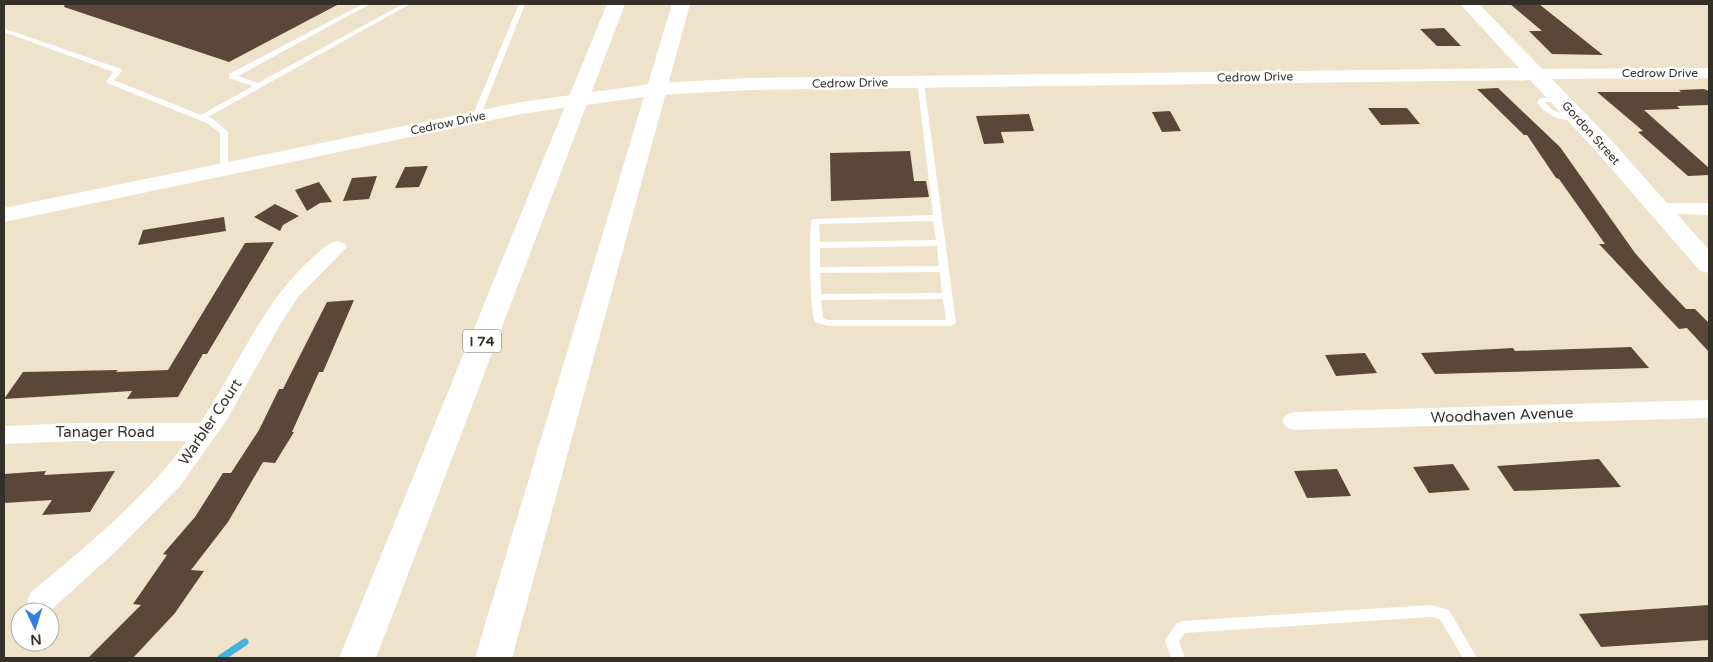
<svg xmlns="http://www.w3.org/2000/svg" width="1713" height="662" font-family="'Varela Round',sans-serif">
	<rect width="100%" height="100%" fill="#efe2ca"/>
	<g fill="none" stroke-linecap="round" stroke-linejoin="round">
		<path stroke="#48b1db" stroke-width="7" d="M221 658 245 642"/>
	</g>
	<path fill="#5b473a" d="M65 4H339L229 62 64 7Z
		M1510 4H1539L1603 55 1552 54 1529 31H1542Z
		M1444 28 1461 46H1437L1420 29Z
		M1498 88 1560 147 1635 253 1664 286 1686 309H1695L1709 323V352L1687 328 1679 329 1599 244H1605L1559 179 1556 178 1527 135H1524L1477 89Z
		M1704 89 1709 91V105L1677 106 1680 109 1644 110 1709 168V175L1688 176 1638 132 1643 131 1597 92H1681L1679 90Z
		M1368 108H1407L1420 124 1381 125Z
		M1170 111 1174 118 1181 131 1162 132 1152 112Z
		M1029 114 1034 131 1001 132 1004 143 984 144 976 116Z
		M910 151 914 181H926L929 197 831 201 830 153Z
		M428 166 419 187 395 188 405 167Z
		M377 176 369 199 343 201 352 178Z
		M319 182 332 202 320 203 307 211 295 190Z
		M275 204 299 216 283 225 280 231 254 217Z
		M224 217 226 231 138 245 143 230Z
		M274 242 207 354H203L178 397 127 399 132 391 4 399 23 372 118 370 116 372 168 370 245 243Z
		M354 300 323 372H319L292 432H294L275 463 263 462 228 522 191 570 204 571 175 613 133 658H88L141 605 133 604 167 555 163 554 195 517 223 473H231L259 430 279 389H283L327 302Z
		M1631 347 1649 368 1435 374 1421 353 1513 348 1515 351Z
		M1365 353 1377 373 1336 376 1325 355Z
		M1599 459 1621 487 1514 491 1497 466Z
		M1453 464 1470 490 1429 493 1413 467Z
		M1337 469 1351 496 1307 498 1294 471Z
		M46 471 44 475 115 471 90 512 42 515 52 500 4 503V474Z
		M1709 605V640L1601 647 1579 614Z"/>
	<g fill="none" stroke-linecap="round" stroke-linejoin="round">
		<path fill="#fff" fill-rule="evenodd" d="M363 4H370L238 76 258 83 403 4H410L208 117 213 119 228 132V169L224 171 220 169V133L207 123 107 83 106 81 114 72 4 32V28L6 29 121 69 122 71 114 80 201 115 253 86 229 78V74Z
			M519 4H525L480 117 479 119H473L472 117Z
			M917 80H920L924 82 956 323 951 326H828L815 322C810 312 808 229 812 219L933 215ZM933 221 936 240 820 242 819 224ZM937 246 939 266 820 267V248ZM940 272 942 293 821 294 820 273ZM943 299 946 320H828L823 318 821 300Z
			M1540 98H1563L1564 100 1560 102H1545C1557 120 1569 109 1581 117 1567 126 1545 115 1537 102Z
			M1431 605 1449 610 1477 658H1463L1440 619 1431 617 1185 633 1179 641 1185 658H1171L1165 640 1177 623 1182 621Z"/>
		<path fill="#fff" fill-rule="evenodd" d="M1709 68V78L1536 79 1528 74 1536 69Z
			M1658 203H1709V215L1651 213 1649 209 1651 205Z
			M337 241 344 243 347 247 298 297 278 328 226 421 180 486 117 550 51 610 45 612 31 610 27 601 31 592C87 546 144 499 187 441H79L4 444V426L79 423H200C237 368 262 303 312 258 320 251 327 243 337 241Z
			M1709 400V418L1294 430 1286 427 1282 421 1286 415 1294 412Z"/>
		<path fill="#fff" fill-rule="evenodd" d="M1460 4H1479L1611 140 1709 250V273L1700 271 1595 150 1530 80 750 90 658 95 521 114 4 222V208L521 102 658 83 750 78 1519 68Z"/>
		<path fill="#fff" fill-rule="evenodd" d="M607 4H625L376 658H339Z
			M672 4H690L512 658H475Z"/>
	</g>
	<g text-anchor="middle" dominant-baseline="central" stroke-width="5" stroke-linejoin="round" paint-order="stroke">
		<g font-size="12" fill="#353027" stroke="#fff">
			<text x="1660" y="73">Cedrow Drive</text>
			<text transform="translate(1255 77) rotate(-1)">Cedrow Drive</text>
			<text transform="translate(850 83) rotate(-1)">Cedrow Drive</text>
			<text transform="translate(448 123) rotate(-12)">Cedrow Drive</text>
			<text transform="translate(1591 133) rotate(48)">Gordon Street</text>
		</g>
		<rect fill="#fff" stroke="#726e68" stroke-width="1" x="463" y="329.5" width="38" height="23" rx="4"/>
		<g font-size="14" font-weight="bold" fill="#353027">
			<text x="482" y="341">I 74</text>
		</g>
		<g font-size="15" fill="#353027" stroke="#fff">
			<text transform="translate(1502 415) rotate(-2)">Woodhaven Avenue</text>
			<text transform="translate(210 422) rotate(-56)">Warbler Court</text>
			<text x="105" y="432">Tanager Road</text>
		</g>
	</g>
	<rect width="1713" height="662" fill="none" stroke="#353027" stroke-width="10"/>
	<g transform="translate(35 627) rotate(176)"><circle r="24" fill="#ffffff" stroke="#aeaca9"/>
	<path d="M0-4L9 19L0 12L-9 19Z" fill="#317ce8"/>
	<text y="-8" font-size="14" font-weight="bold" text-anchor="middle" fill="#353027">N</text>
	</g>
</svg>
